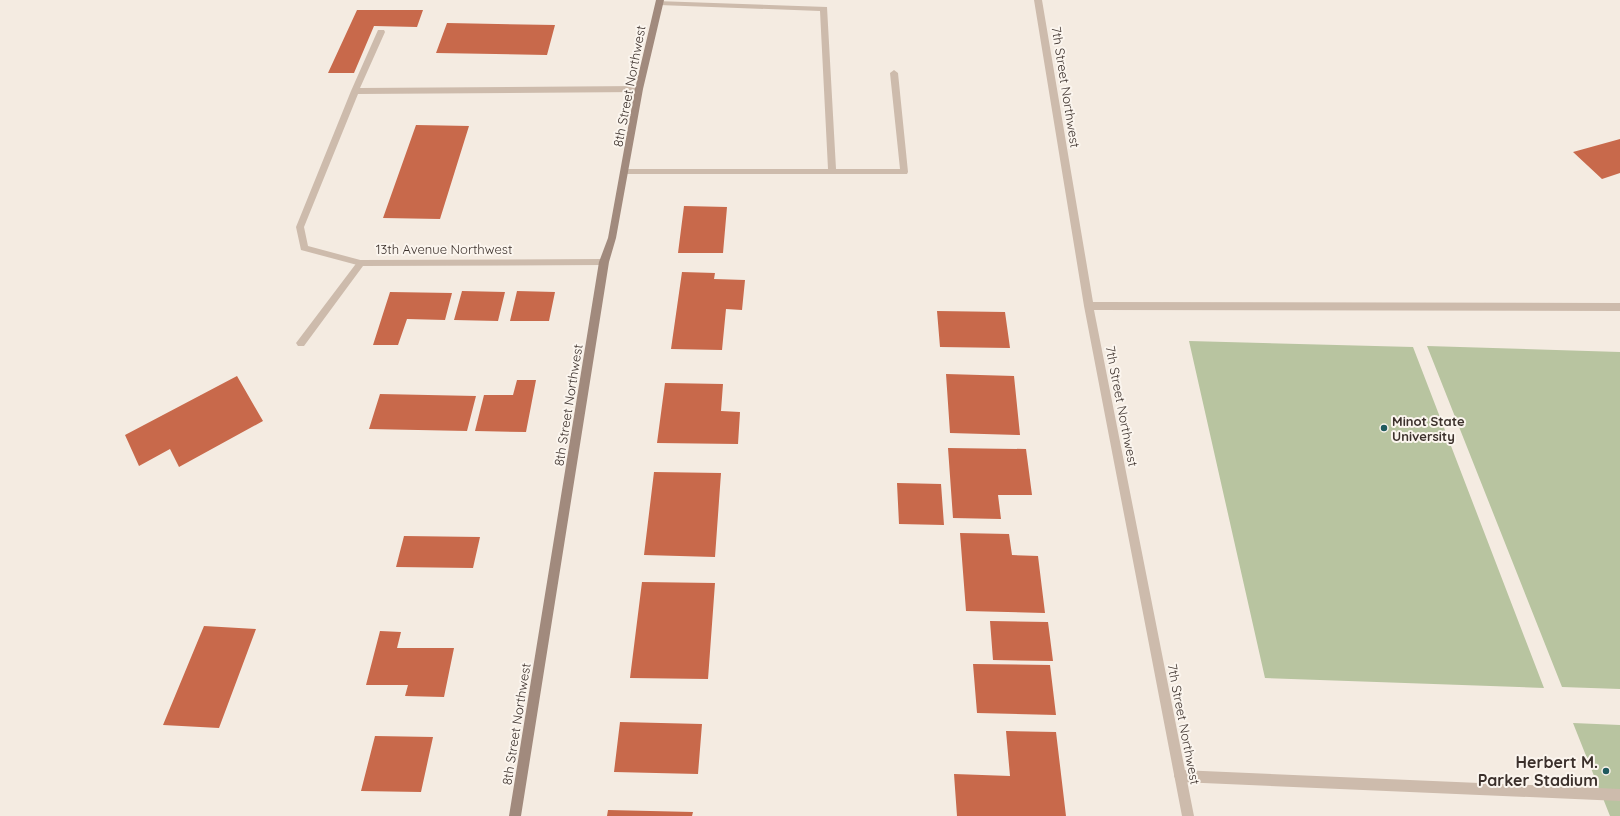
<svg xmlns="http://www.w3.org/2000/svg" width="1620" height="816" font-family="Quicksand,sans-serif">
	<rect width="100%" height="100%" fill="#f4ebe1"/>
	<path fill="#b8c4a0" d="M1189 341 1413 347 1544 688 1265 678Z
		M1427 346 1620 352V689L1562 687Z
		M1573 723 1620 725V816H1610Z"/>
	<path fill="#c8694b" d="M357 10H423L417 27 374 26 354 73H328Z
		M447 23 555 25 547 55 436 53Z
		M416 125 469 126 440 219 383 218Z
		M1620 139V173L1602 179 1573 152Z
		M684 206 727 207 723 253H678Z
		M682 272 715 273 714 279 745 280 742 310 726 309 722 350 671 349Z
		M462 291 505 292 498 321 454 320Z
		M517 291 555 292 549 321H510Z
		M390 292 452 293 445 320 407 319 398 345H373Z
		M937 311 1005 312 1010 348 940 347Z
		M946 374 1014 376 1020 435 950 433Z
		M237 376 263 421 179 467 170 449 139 466 125 435Z
		M517 380H536L526 432 475 431 484 395H513Z
		M665 383 723 384 721 411 740 412 738 444 657 443Z
		M380 394 476 396 467 431 369 429Z
		M948 448 1026 449 1032 495H998L1001 519 953 518Z
		M654 472 721 473 715 557 644 555Z
		M897 483 941 484 944 525 899 524Z
		M960 533 1009 534 1012 555 1038 556 1045 613 966 611Z
		M404 536 480 537 473 568 396 567Z
		M642 582 715 583 708 679 630 678Z
		M990 621 1048 622 1053 661 993 660Z
		M204 626 256 629 219 728 163 725Z
		M380 631 401 632 397 648H454L444 697 405 696 408 685H366Z
		M973 664 1050 665 1056 715 977 713Z
		M620 722 702 724 698 774 614 772Z
		M1006 731 1056 732 1066 816H957L954 774 1010 776Z
		M375 736 433 737 421 792 361 791Z
		M608 810 693 812 692 816H607Z"/>
	<g fill="none" stroke-linecap="round" stroke-linejoin="round">
		<path fill="#cdbbac" fill-rule="evenodd" d="M656 1 827 7 836 169H900L890 73 894 70 898 73 908 172 907 174H622V170L625 169H828L820 11 659 5H656Z
			M378 30H384L385 32 360 88 639 86 643 89 639 92 358 94 304 227 308 246 364 261 366 263 364 265 361 266 301 250 296 227 351 91Z
			M1180 770 1620 789V801L1180 782 1176 780 1174 776 1176 772Z"/>
		<path fill="#cdbbac" fill-rule="evenodd" d="M1034 0H1042L1093 302 1620 303V311L1094 310 1194 816H1182L1084 306Z
			M604 259 609 262 604 265 363 266 304 346H298L296 343 358 261 361 260Z"/>
		<path fill="#a18a7d" fill-rule="evenodd" d="M656 0H664L643 89 616 238 609 262 521 816H509L599 262 608 238 635 89Z"/>
	</g>
	<g fill="#1f5a5e" stroke="#fbf5ee" stroke-width="1.5">
		<circle cx="1384" cy="428" r="4"/>
		<circle cx="1606" cy="771" r="4"/>
	</g>
	<g text-anchor="middle" dominant-baseline="central" stroke-width="4" stroke-linejoin="round" paint-order="stroke">
		<g font-size="13" fill="#3b302b" stroke="#fbf5ee">
			<text transform="translate(629 86) rotate(-79)">8th Street Northwest</text>
			<text transform="translate(1066 87) rotate(81)">7th Street Northwest</text>
			<text x="444" y="249">13th Avenue Northwest</text>
			<text transform="translate(568 405) rotate(-81)">8th Street Northwest</text>
			<text transform="translate(1122 406) rotate(79)">7th Street Northwest</text>
			<text transform="translate(516 724) rotate(-81)">8th Street Northwest</text>
			<text transform="translate(1184 724) rotate(79)">7th Street Northwest</text>
		</g>
		<g font-size="13" font-weight="bold" fill="#3b302b" stroke="#fbf5ee" text-anchor="start">
			<text x="1392" y="421">Minot State<tspan x="1392" dy="15">University</tspan></text>
		</g>
		<g font-size="16" font-weight="bold" fill="#3b302b" stroke="#fbf5ee" text-anchor="end">
			<text x="1598" y="762">Herbert M.<tspan x="1598" dy="18">Parker Stadium</tspan></text>
		</g>
	</g>
</svg>
